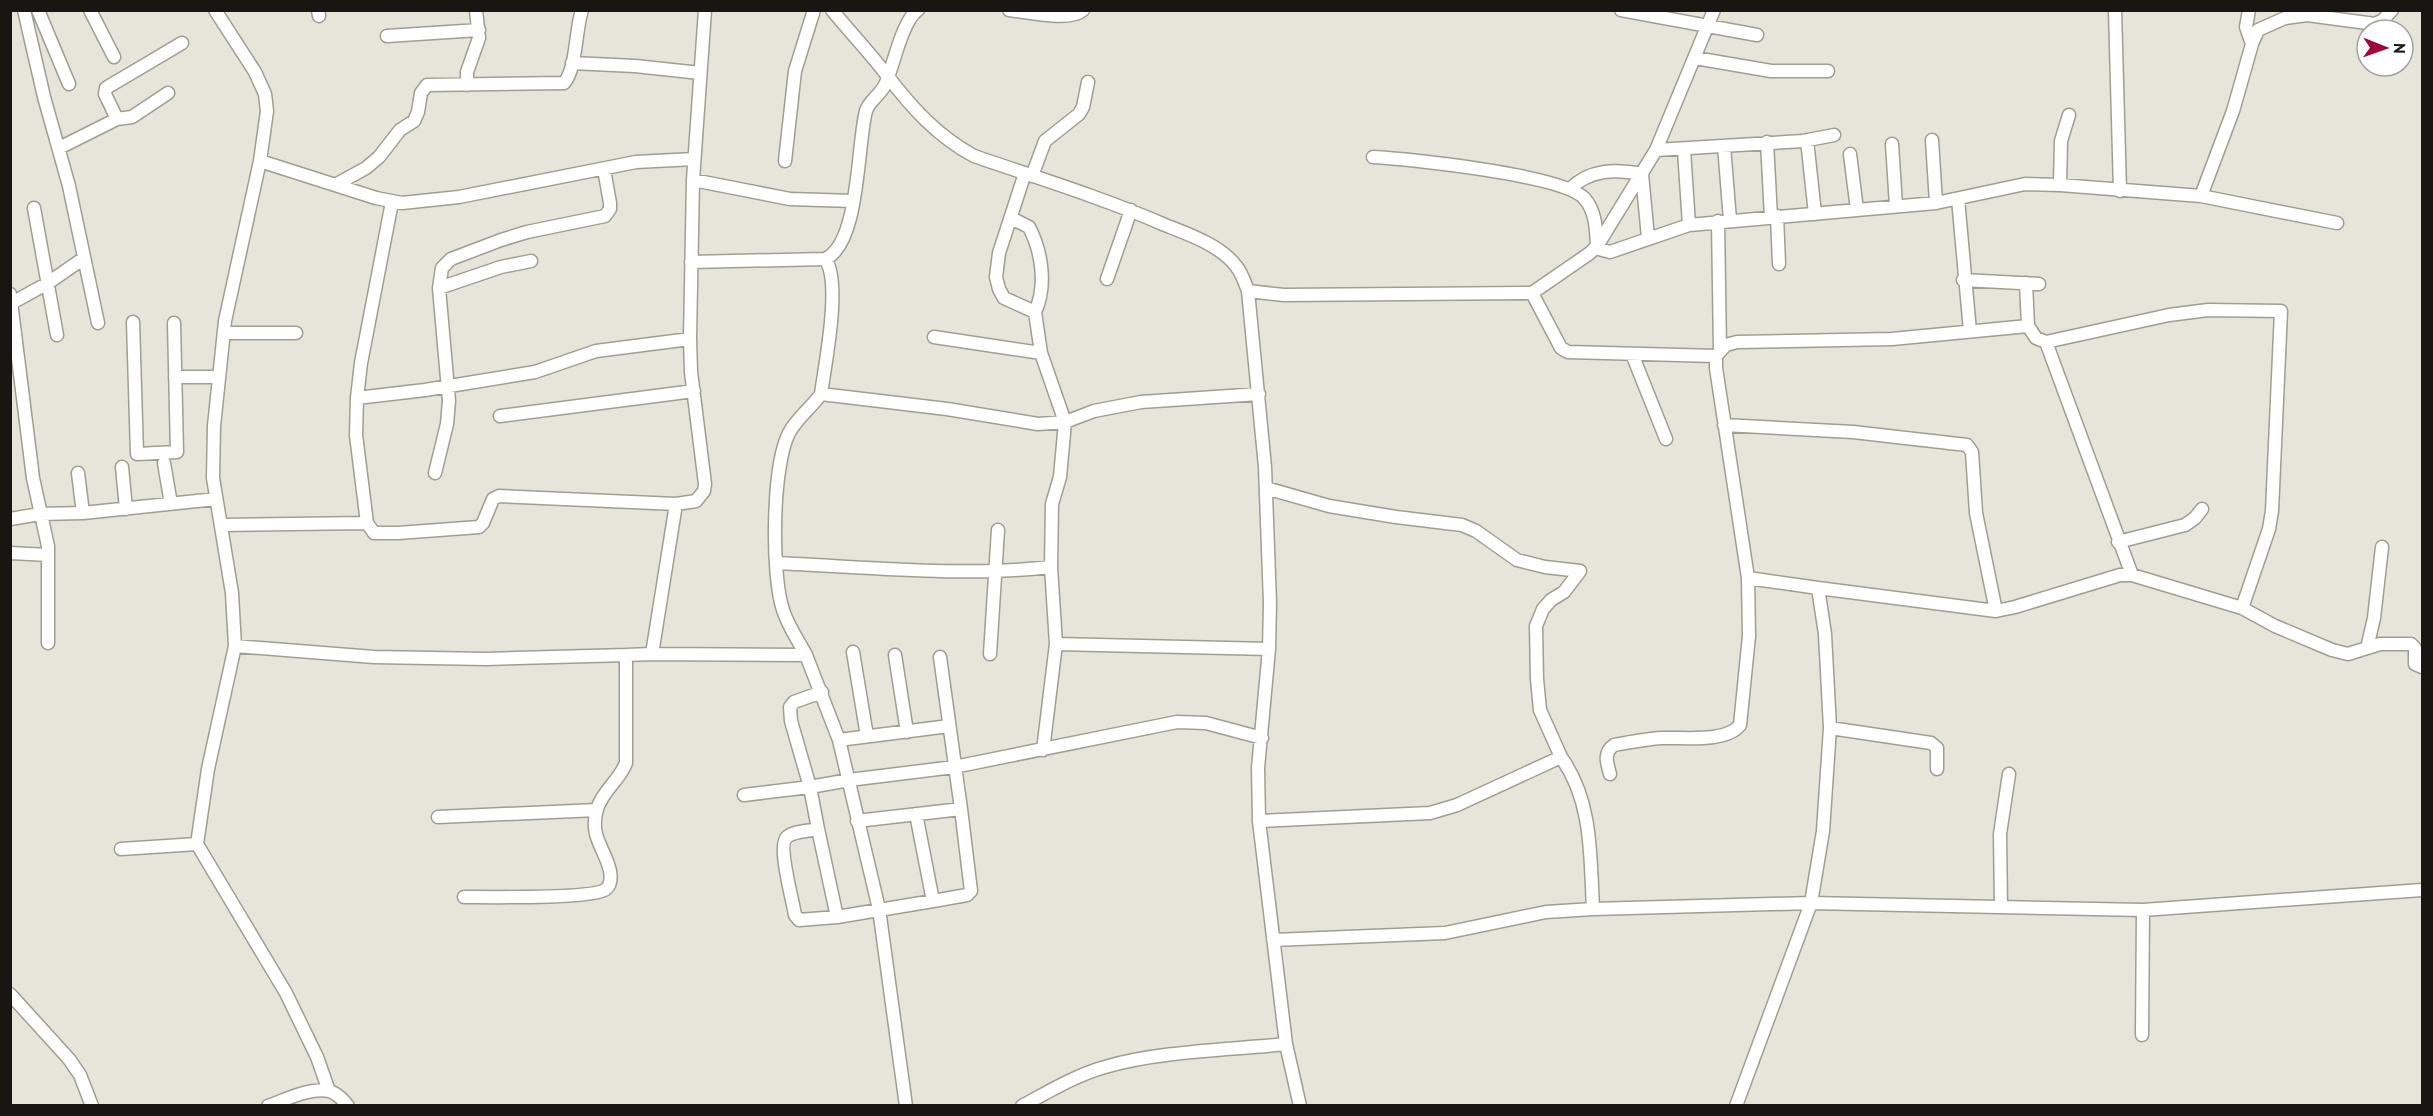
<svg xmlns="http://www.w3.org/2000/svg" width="2433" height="1116" font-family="'PT Sans',sans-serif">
	<rect width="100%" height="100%" fill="#e7e4d9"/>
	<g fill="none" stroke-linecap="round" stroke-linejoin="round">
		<g stroke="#a09e93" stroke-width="15">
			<path id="minor" d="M24 10 44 97 69 186 98 323
				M38 10 69 84
				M90 10 114 57
				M215 10 255 72 265 94 267 111 260 161 225 321 214 426 213 478 232 593 235 646 208 769 197 844 286 993 317 1057 329 1091
				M318 10 319 16
				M832 10C850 32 869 52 886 74 911 107 937 136 974 156 1038 178 1103 198 1165 225 1188 234 1220 245 1236 266 1242 273 1245 283 1248 291L1265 467 1270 603 1269 649 1258 768 1259 821 1286 1044 1300 1106
				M1009 10C1027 12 1070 22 1083 10
				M1621 10 1757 35
				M2115 10 2120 191
				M2249 10 2246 27 2252 44
				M387 36 479 30
				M1695 58 1771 71H1828
				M572 63 635 66 700 73
				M467 85V72L479 38 476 10
				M117 119 105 94 106 88 182 43
				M1807 140 1815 214
				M1932 140 1936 203
				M1767 142 1771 217
				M1892 144 1896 206
				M1724 146 1730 220
				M59 148 117 119 132 117 168 93
				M1656 150 1803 141 1834 135
				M1684 150 1689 225
				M1850 154 1857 210
				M1373 157C1410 159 1562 175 1584 198 1596 211 1596 229 1597 246L1599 249 1610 252 1689 225 1936 203 2025 184 2060 185 2201 196 2233 111 2252 44 2258 30 2285 18 2307 15 2375 24 2383 20 2392 10
				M260 161 376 198 402 203 459 197 636 162 694 159
				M785 161 795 71 814 10
				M1025 173 999 253 996 277 999 289 1004 298 1035 312 1041 353 1065 422 1060 477 1052 504 1051 567 1056 644 1043 750
				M1032 176 1045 141 1079 114 1083 107 1088 82
				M693 180 790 199 853 201
				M335 185 366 168 379 157 400 130 414 121 418 112 421 93 427 85 564 83C577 68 575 31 582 10
				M2060 185 2061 141 2069 115
				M1570 189C1590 169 1615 169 1642 174L1648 238
				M2201 196 2337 223
				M1958 199 1970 331
				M34 208 57 335
				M1777 216 1779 264
				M1011 218 1029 227C1042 252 1047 286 1035 312
				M1718 221 1720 351
				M691 262 825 259C860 244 857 144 866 111 869 101 880 95 885 85 893 68 902 20 918 10
				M1107 279 1131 210
				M1963 280 2039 284
				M2026 283 2028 326
				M439 288 501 267 531 261
				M1248 291 1284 295 1532 293 1590 253 1597 246 1656 150 1714 10
				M1532 293 1561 348 1568 352 1716 356V368L1748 578 1818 588 1825 634 1830 728 1823 831 1811 903 1736 1106
				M10 294 33 478 48 546V643
				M10 304 48 283 84 258
				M133 322 137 454 177 452 174 323
				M224 333H296
				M934 337 1041 353
				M1632 354 1666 439
				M1716 356 1726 345 1737 342 1892 339 2028 326 2036 338 2046 342
				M175 377H219
				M821 394C825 364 842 281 825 259
				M357 398 425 390 535 372 596 351 690 339
				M500 416 694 391
				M1724 425 1853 432 1967 445 1972 452 1976 513 1996 611
				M164 463 171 504
				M122 467 126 509
				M78 473 83 513
				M435 473 447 424 449 401 439 288 442 268 451 259 501 240 527 232 605 216 610 209V203L604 169
				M1266 488 1329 506 1396 517 1462 525 1476 531 1517 560 1545 567 1580 571 1564 592 1551 600 1543 609 1536 626 1537 679 1540 710 1561 757
				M10 519 40 514 83 513 216 499
				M367 523 356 435 357 398 361 363 392 202
				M222 525 367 523 374 533H398L479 527 483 523 493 499 499 496 676 504
				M2118 542 2185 525 2195 518 2202 509
				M10 553 48 555
				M776 563C867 567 960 577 1051 567
				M1818 588 1996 611 2015 607 2120 575H2132L2046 342 2169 315 2208 310 2281 311 2272 511 2269 529 2242 608 2132 575
				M2242 608 2275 626 2332 650 2348 654 2380 644H2411L2415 648V664L2422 667
				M1056 644 1269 649
				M235 646 374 657 486 659 626 655
				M2367 648 2374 618 2382 547
				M853 652 867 736
				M652 654 806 655 839 740 879 909 906 1106
				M990 654 998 530
				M806 655C798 640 788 626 783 610 771 574 772 466 789 433 797 418 811 408 821 394L947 409 1038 424 1065 422 1094 411 1141 402 1259 394
				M895 655 907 732
				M940 657 961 809
				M1830 728 1931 743 1937 748V769
				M839 740 949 726
				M1610 774C1607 763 1603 753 1614 745 1630 742 1646 739 1662 738 1683 737 1726 743 1740 725L1749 636 1748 578
				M744 795 810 787 791 721 790 707 794 702 822 692
				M916 814 933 901
				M438 817 597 810
				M1259 821 1430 813 1457 805 1561 757C1593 802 1590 856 1593 909
				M818 829 810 787 849 780 954 767 1177 722 1206 723 1262 738
				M121 849 197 844
				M464 897C486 897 595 899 606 889 611 885 611 877 610 871 605 848 589 837 597 809 603 790 619 781 626 763V655L652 654 676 504 696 501 704 491 705 484 691 372 690 339 693 180 705 10
				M2001 907 2000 834 2009 774
				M2143 910 2422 890
				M837 917 818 829C810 831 793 831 787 837 777 845 793 901 795 915L799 920 837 917 933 901 967 895 971 891 961 809 857 821
				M1273 940 1445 933 1546 912 1593 909 1811 903 2143 910 2142 1035
				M10 994 69 1059 80 1075 92 1106
				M268 1106C285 1100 310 1087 329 1091 337 1093 343 1100 348 1106
				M1022 1106C1048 1092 1076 1075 1105 1067 1159 1051 1230 1050 1286 1044"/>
		</g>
		<use href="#minor" stroke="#fff" stroke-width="12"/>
	</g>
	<rect width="2433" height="1116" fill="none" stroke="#171612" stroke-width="24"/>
	<g transform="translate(2385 48) rotate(91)"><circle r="28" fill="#ffffff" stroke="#a2a2a0" stroke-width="1.5"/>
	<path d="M0-4.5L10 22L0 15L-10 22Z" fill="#a2043a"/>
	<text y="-9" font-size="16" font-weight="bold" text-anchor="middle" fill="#171612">N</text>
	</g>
</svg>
